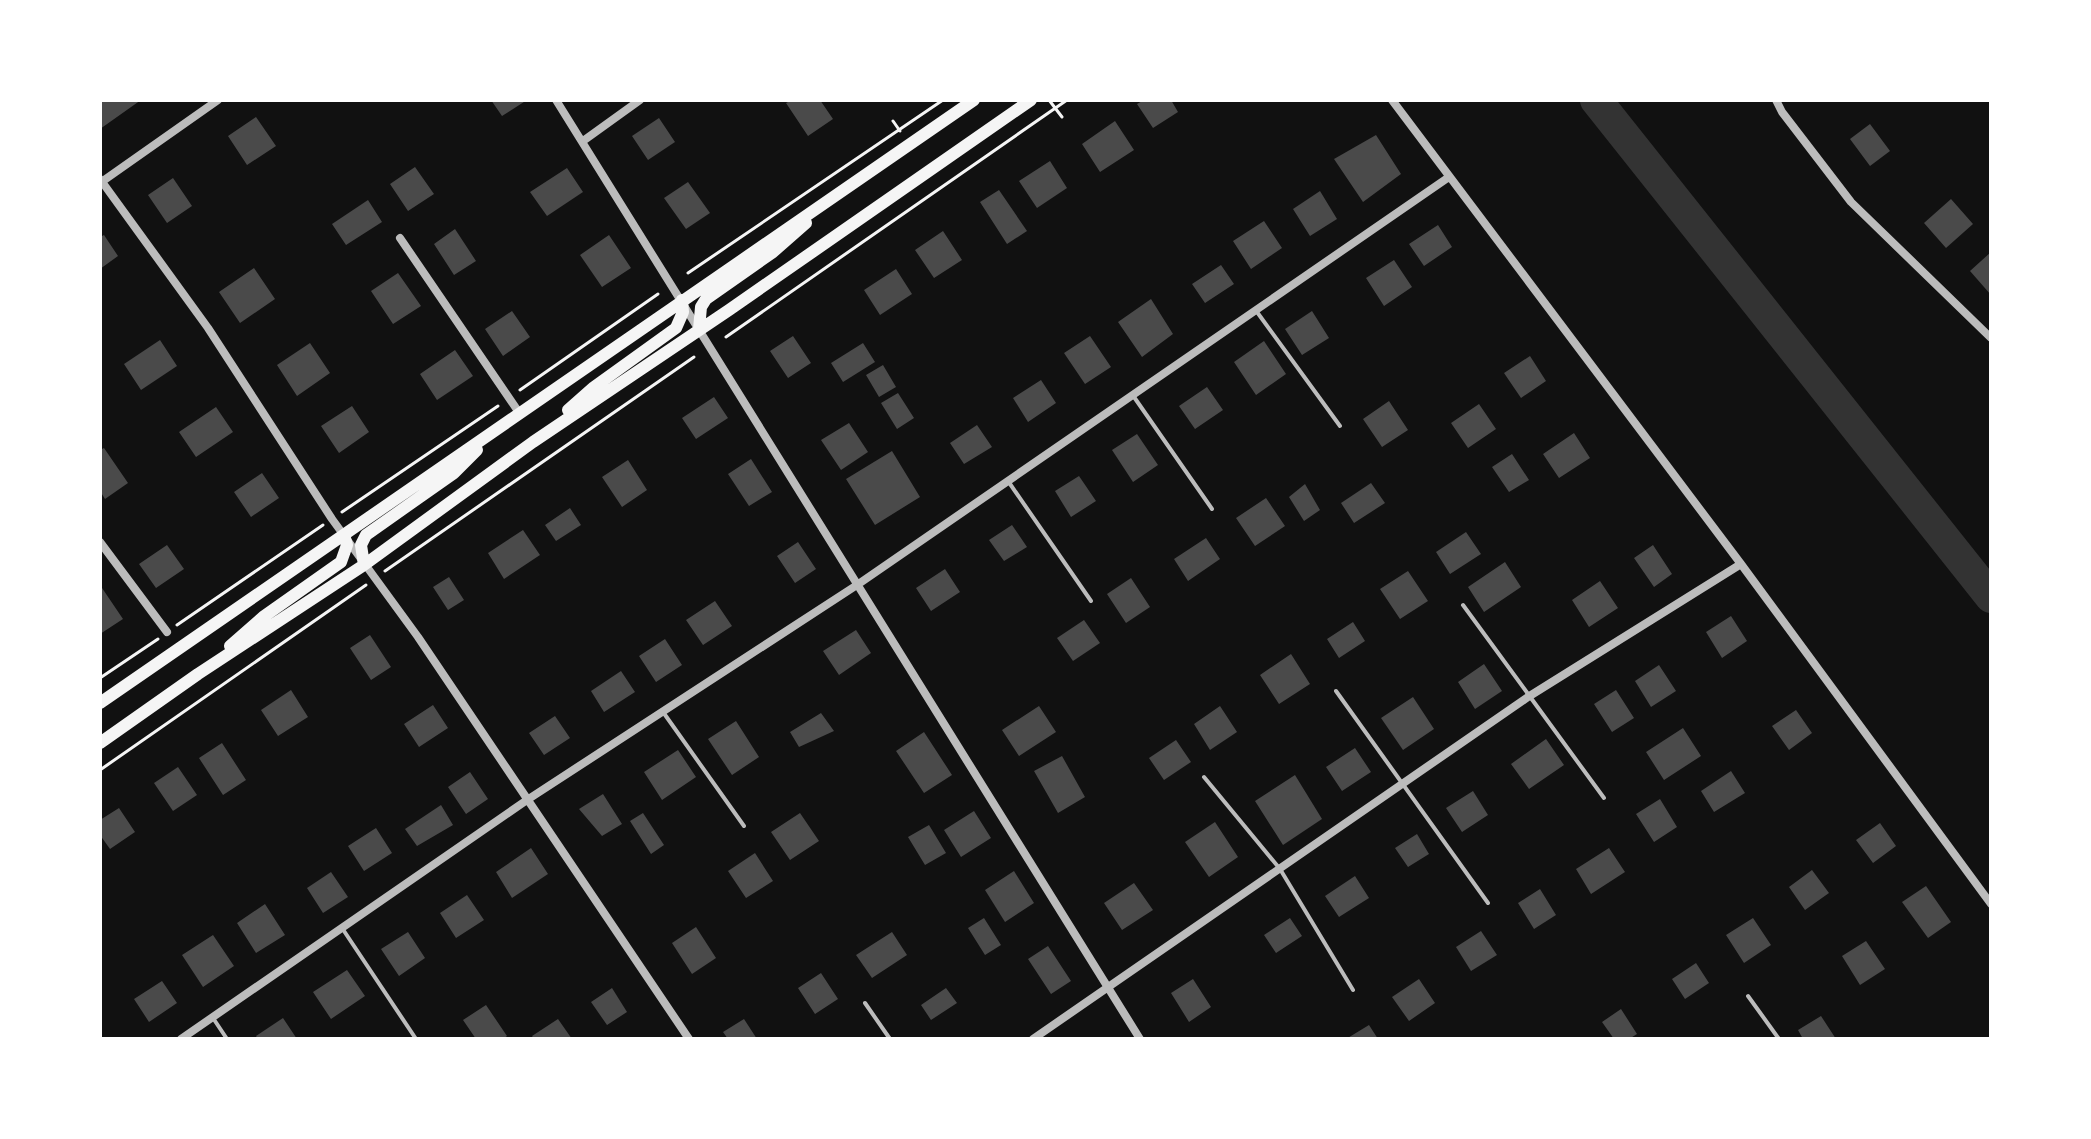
<svg xmlns="http://www.w3.org/2000/svg" width="2091" height="1139" font-family="Ubuntu,sans-serif">
	<rect width="100%" height="100%" fill="#111"/>
	<g fill="none" stroke-linecap="round" stroke-linejoin="round">
		<path stroke="#333" stroke-width="32" d="M1596 100 1991 597"/>
	</g>
	<path fill="#4a4a4a" d="M100 100H141L100 129Z
		M491 100H527L502 116Z
		M792 100H820L833 119 808 136 786 103Z
		M1144 100H1171L1178 112 1153 128 1137 104Z
		M256 117 276 146 247 165 228 136Z
		M659 118 675 142 648 160 632 136Z
		M1115 121 1134 150 1100 172 1082 144Z
		M1870 124 1890 151 1870 166 1850 139Z
		M1376 135 1401 174 1363 202 1334 159Z
		M1050 161 1067 188 1037 208 1019 181Z
		M415 167 434 194 408 211 390 184Z
		M567 168 583 192 547 216 530 192Z
		M173 178 192 206 167 223 148 195Z
		M688 182 710 213 686 229 664 198Z
		M999 190 1027 231 1007 244 980 202Z
		M1320 191 1337 219 1310 236 1293 209Z
		M1951 199 1973 224 1946 248 1924 223Z
		M368 200 382 222 346 245 332 224Z
		M1264 221 1282 248 1251 269 1233 241Z
		M1438 225 1452 247 1424 266 1409 244Z
		M455 229 476 261 454 275 434 244Z
		M943 231 962 260 934 278 915 250Z
		M104 235 118 256 100 269V237Z
		M609 235 631 268 602 287 580 255Z
		M1991 252V295L1970 271Z
		M1394 260 1412 287 1384 306 1366 278Z
		M1221 265 1234 284 1205 303 1192 284Z
		M254 268 275 299 240 323 219 292Z
		M896 269 912 294 880 315 864 290Z
		M398 273 421 306 393 324 371 291Z
		M1151 299 1173 334 1142 357 1118 322Z
		M512 311 530 337 503 356 485 329Z
		M1312 311 1329 338 1302 355 1285 329Z
		M793 336 811 363 788 378 770 351Z
		M1090 336 1111 367 1085 384 1064 353Z
		M160 340 177 366 141 390 124 364Z
		M1264 341 1286 374 1256 395 1234 362Z
		M310 343 330 373 297 396 277 365Z
		M863 343 875 362 843 382 831 363Z
		M455 350 473 376 437 400 420 374Z
		M1530 356 1546 381 1521 398 1504 373Z
		M883 365 896 387 879 397 866 375Z
		M1041 380 1056 403 1028 422 1013 398Z
		M1207 387 1223 410 1195 429 1179 406Z
		M898 393 914 418 897 429 881 403Z
		M714 397 728 418 696 439 682 418Z
		M1389 401 1408 430 1382 447 1363 419Z
		M1479 404 1496 429 1468 448 1451 423Z
		M352 406 369 432 339 453 321 426Z
		M216 407 233 432 196 457 179 432Z
		M849 423 868 452 841 470 821 440Z
		M977 425 992 447 964 464 950 443Z
		M1574 433 1590 458 1559 478 1543 454Z
		M1137 434 1158 465 1133 482 1112 450Z
		M104 448 128 483 105 499 100 491V450Z
		M892 451 920 497 875 525 846 479Z
		M1512 454 1529 480 1509 492 1492 467Z
		M751 459 772 492 749 506 728 474Z
		M628 460 647 490 622 507 602 477Z
		M262 473 279 498 251 517 234 492Z
		M1079 476 1096 501 1071 517 1055 491Z
		M1371 483 1385 503 1354 523 1341 503Z
		M1305 484 1320 510 1304 521 1289 497Z
		M1266 498 1285 526 1255 546 1236 518Z
		M570 508 581 525 556 541 545 525Z
		M1012 525 1027 547 1004 561 989 540Z
		M523 530 540 555 504 579 488 553Z
		M1466 532 1481 554 1450 574 1436 552Z
		M1206 538 1220 559 1188 581 1174 559Z
		M798 542 816 569 795 583 777 556Z
		M167 545 184 569 156 588 139 564Z
		M1653 545 1672 574 1654 587 1634 558Z
		M1505 562 1521 587 1484 612 1468 587Z
		M945 569 960 592 931 611 916 588Z
		M1408 571 1428 601 1400 619 1380 589Z
		M449 577 464 600 448 610 433 587Z
		M1131 578 1150 607 1126 623 1107 594Z
		M1600 581 1618 608 1589 627 1572 600Z
		M100 585 123 619 100 634Z
		M715 601 732 626 703 645 686 620Z
		M1731 616 1747 641 1722 658 1706 632Z
		M1084 620 1100 643 1073 661 1057 638Z
		M1353 622 1365 641 1339 658 1327 639Z
		M856 630 871 653 839 675 823 651Z
		M370 635 391 667 371 680 350 648Z
		M665 639 682 665 656 682 639 656Z
		M1291 654 1310 684 1279 704 1260 675Z
		M1484 664 1502 691 1475 709 1458 682Z
		M1659 665 1676 691 1651 707 1635 681Z
		M621 671 635 692 604 712 591 691Z
		M291 690 308 717 278 736 261 710Z
		M1616 690 1634 718 1612 732 1594 704Z
		M1413 697 1434 729 1403 750 1381 718Z
		M433 705 448 728 419 747 404 724Z
		M1039 706 1056 732 1019 756 1002 730Z
		M1220 706 1237 732 1210 750 1194 724Z
		M1796 710 1812 733 1789 750 1772 726Z
		M821 713 834 731 799 747 790 732Z
		M555 716 570 738 544 755 529 733Z
		M736 721 759 757 732 775 708 739Z
		M1683 728 1701 756 1664 780 1646 752Z
		M924 732 952 775 924 793 896 751Z
		M1546 739 1564 765 1529 789 1511 764Z
		M1176 740 1191 762 1164 780 1149 758Z
		M222 743 246 780 223 795 199 758Z
		M1355 748 1371 772 1342 791 1326 767Z
		M678 750 696 777 662 800 644 772Z
		M1062 756 1085 797 1058 813 1034 771Z
		M178 767 197 795 173 811 154 783Z
		M1731 771 1745 793 1714 812 1701 791Z
		M470 772 488 799 466 814 448 787Z
		M1295 775 1322 819 1283 845 1255 801Z
		M1473 791 1488 815 1462 832 1446 808Z
		M603 794 622 824 602 836 579 809Z
		M1660 799 1677 827 1654 842 1636 814Z
		M441 805 453 825 417 846 405 829Z
		M119 808 135 832 110 849 100 835V820Z
		M974 811 991 838 961 857 944 830Z
		M643 813 664 845 651 854 630 821Z
		M800 813 819 841 790 860 771 832Z
		M1215 822 1238 857 1209 877 1185 842Z
		M1880 823 1896 846 1873 863 1856 840Z
		M929 825 946 853 925 865 908 837Z
		M376 828 392 853 364 871 348 846Z
		M1417 834 1429 854 1408 867 1395 848Z
		M531 848 548 874 512 898 496 872Z
		M1609 848 1625 872 1591 894 1576 869Z
		M755 853 773 881 746 898 728 871Z
		M1812 870 1829 893 1805 910 1789 887Z
		M1014 871 1034 903 1005 922 985 890Z
		M331 872 348 897 323 913 307 888Z
		M1355 876 1369 898 1339 917 1325 896Z
		M1134 883 1153 910 1122 930 1104 903Z
		M1926 886 1951 922 1928 938 1902 902Z
		M1540 889 1556 915 1534 929 1518 903Z
		M467 895 484 920 456 938 440 913Z
		M265 904 285 935 256 953 237 923Z
		M984 918 1001 945 985 955 968 928Z
		M1290 918 1302 936 1276 953 1264 935Z
		M1753 918 1771 945 1744 963 1726 935Z
		M696 927 716 958 692 974 672 943Z
		M1481 931 1497 955 1471 971 1456 947Z
		M408 932 425 958 399 976 381 949Z
		M892 932 907 955 872 978 856 955Z
		M213 935 234 966 203 987 182 955Z
		M1866 941 1885 969 1860 985 1842 956Z
		M1048 946 1071 981 1051 994 1028 959Z
		M1696 963 1709 983 1685 999 1672 979Z
		M347 970 365 996 331 1019 313 992Z
		M821 973 838 999 815 1014 798 988Z
		M1193 979 1211 1007 1189 1022 1171 993Z
		M1419 979 1435 1003 1409 1021 1392 997Z
		M162 981 177 1003 149 1022 134 999Z
		M612 988 627 1012 607 1025 591 1002Z
		M946 988 957 1003 931 1020 921 1005Z
		M486 1005 507 1036 503 1039H476L463 1020Z
		M1621 1009 1637 1034 1629 1039H1614L1602 1022Z
		M1821 1016 1836 1039H1803L1798 1030Z
		M283 1018 297 1039H258L256 1036Z
		M558 1019 572 1039H534L532 1036Z
		M744 1019 757 1039H728L723 1032Z
		M1369 1025 1378 1039H1346Z"/>
	<g fill="none" stroke-linecap="round" stroke-linejoin="round">
		<path stroke="#f5f5f5" stroke-width="3" d="M1049 100 1062 117
			M893 121 900 131
			M688 273 943 100
			M726 337 1067 100
			M520 390 658 294
			M342 512 498 406
			M385 571 694 357
			M177 625 323 525
			M100 678 158 639
			M100 770 366 585"/>
		<path stroke="#bcbcbc" stroke-width="4" d="M1257 312 1340 426
			M1134 397 1212 509
			M1008 481 1091 601
			M1463 605 1604 798
			M1336 691 1488 903
			M663 712 744 826
			M1204 777 1280 869 1353 990
			M342 928 416 1039
			M1748 996 1779 1039
			M865 1003 890 1039
			M213 1018 227 1039"/>
		<path stroke="#bcbcbc" stroke-width="8" d="M556 100 1140 1039
			M1392 100 1741 564 1991 904
			M1776 100 1782 112 1851 202 1991 338
			M583 141 640 100
			M100 179 208 328 332 519 418 637 689 1039
			M100 183 218 100
			M400 238 520 414
			M100 542 167 632
			M181 1039 527 800 857 585 1449 177
			M1033 1039 1528 697 1741 564"/>
		<path stroke="#f5f5f5" stroke-width="12" d="M699 329 701 307 706 299 773 252 806 223
			M568 410 594 387 676 328 683 312 682 300
			M364 565 361 545 366 535 454 473 477 450
			M230 646 263 617 341 562 347 545 344 535
			M100 703 974 100
			M100 743 198 674 364 565 533 442 729 310 1031 100"/>
	</g>
	<rect width="2091" height="1139" fill="none" stroke="#ffffff" stroke-width="204"/>
</svg>
